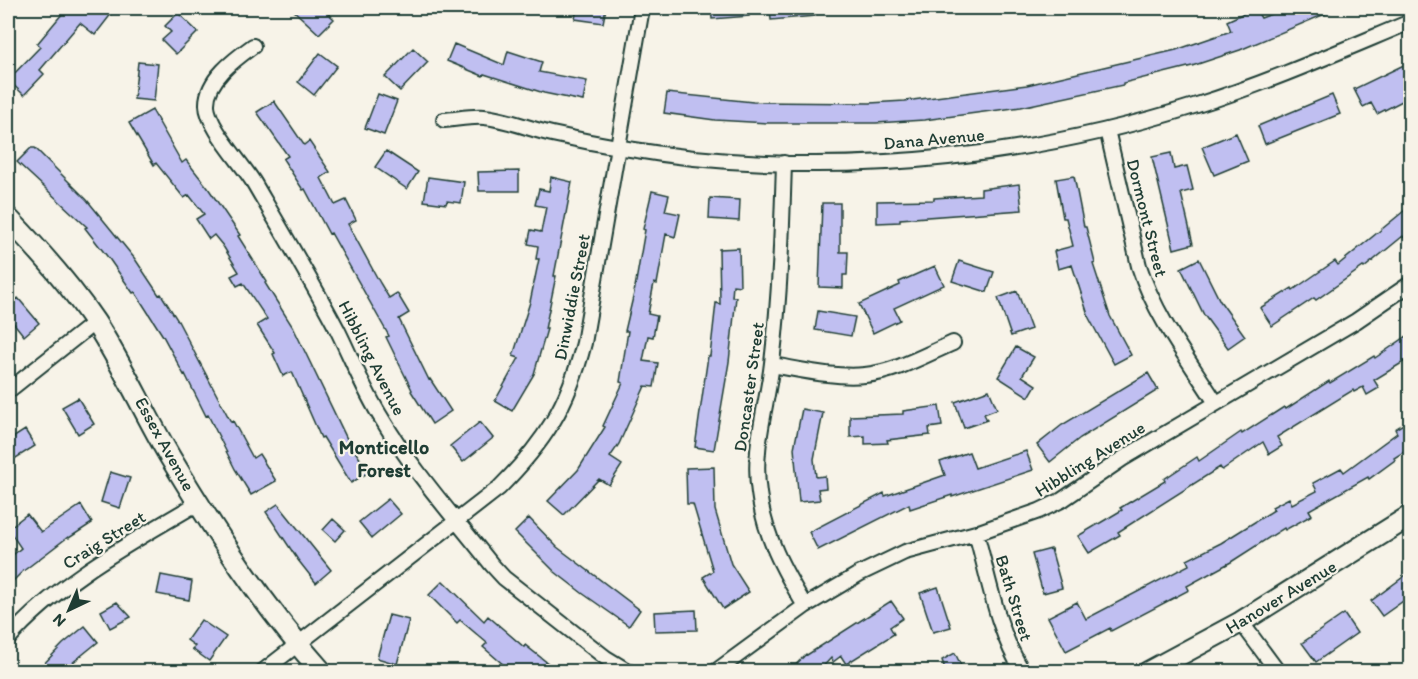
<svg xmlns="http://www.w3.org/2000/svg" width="1418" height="679" font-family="Itim,sans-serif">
	<rect width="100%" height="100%" fill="#f7f3e8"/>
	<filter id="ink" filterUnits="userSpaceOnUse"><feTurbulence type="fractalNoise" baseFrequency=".0167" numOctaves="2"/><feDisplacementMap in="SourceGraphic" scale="12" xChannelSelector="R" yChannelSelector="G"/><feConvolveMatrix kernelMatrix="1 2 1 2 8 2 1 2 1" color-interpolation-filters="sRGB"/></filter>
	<g filter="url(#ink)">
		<path fill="#c0bff1" stroke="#1f3d34" stroke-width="1.5" d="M67 8H105L112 13 95 35 80 23 40 70 44 74 24 95 8 80 40 47 37 44Z
			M291 8H322L334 19 319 34Z
			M577 8H606L603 23 575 19Z
			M711 8H749V16L712 19Z
			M770 8H814L815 16 771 20Z
			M1255 8 1261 18 1287 8H1339L1240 50 1192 66 1123 83V85L1021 107 924 120 876 123H768L715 120 664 113 667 93 753 102 870 103 905 101 1027 85 1176 50 1231 31 1227 21Z
			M178 13 198 32 176 54 162 40 171 32 165 26Z
			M454 44 504 65 508 51 542 62 539 72 587 81 583 101 544 93 484 74 483 76 447 61Z
			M413 48 428 62 400 91 385 77Z
			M320 53 337 66 314 95 298 82Z
			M138 62 158 64 154 101 134 99Z
			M1410 62V97L1377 114 1371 103 1363 107 1354 89Z
			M378 94 397 101 384 135 365 128Z
			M1332 95 1340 114 1265 144 1258 126Z
			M274 101 304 145 309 141 330 172 321 178 335 205 346 200 356 220 348 224 380 283 389 298 397 293 409 313 399 319 429 380 430 379 451 411 432 424 411 391 412 390 386 337 389 336 331 233 329 234 305 189 303 190 283 159 288 156 257 112Z
			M152 110 182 163 186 160 208 188 240 235 238 236 267 282 265 283 294 329 348 441 369 472 351 483 323 437 321 438 292 372 283 376 273 354 275 353 257 325 267 319 243 283 237 286 231 276 239 272 223 246 214 235 209 239 196 219 204 214 189 195 184 198 156 163 154 165 129 123Z
			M1236 133 1248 161 1214 175 1202 147Z
			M31 148H35L87 200 135 259 159 295 161 294 178 321 231 422 233 421 253 458 259 454 276 481 251 495 235 469 208 415 206 416 185 374 184 375 163 336 135 292 133 293 110 260 85 228 87 227 17 162Z
			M386 151 418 172 407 189 375 167Z
			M1171 153 1174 169 1187 166 1193 190 1181 193 1193 244 1174 249 1152 157Z
			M519 171V191H479L478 172Z
			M1074 176 1084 227H1086L1095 263 1093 264 1110 316 1131 355 1114 364 1089 318 1072 265 1058 269 1054 251 1073 246 1066 218H1063L1056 179Z
			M428 177 464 182 461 203 447 201 446 204 424 201Z
			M551 177 572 182 554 276H556L545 329H547L534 374 512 411 495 401 519 358 513 356 530 302 539 259H536L538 246 528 244 531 230 541 232 546 207 535 205 539 189 549 191Z
			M1019 184 1022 210 900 219V222L877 223V201L934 200V198L981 195V189Z
			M652 191 669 195 665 211 680 214 675 237 666 234 657 284 654 283 648 314 657 316 653 337 648 336 643 361 658 363 654 387 645 386 619 444 610 457 622 465 609 485 599 479 564 515 548 501 578 470 605 427 603 426 623 383 620 382 628 331H625L634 293 645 230 643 229Z
			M710 198 740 200 739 221 709 219Z
			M822 203H840V252H848L847 275H843V288L819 287Z
			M1410 206V246L1403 236 1364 268 1363 267 1316 300 1314 298 1272 326 1260 308 1292 288 1293 290 1335 261 1338 265Z
			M739 248 740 286 733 285 732 297H736L729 362 714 450 695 447 708 356H710L716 303 720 304 719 249Z
			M1199 259 1220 301 1245 336 1228 348 1204 315 1181 268Z
			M959 261 994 272 987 292 952 281Z
			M935 266 944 285 894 308 900 320 873 333 859 304 900 285 899 282Z
			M1017 291 1031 329 1011 336 998 298Z
			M18 298 39 323 24 336 8 316V308Z
			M818 311 855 317 851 336 815 330Z
			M1410 334V358L1374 380 1379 388 1367 395 1363 387 1354 392 1353 390 1277 437 1282 446 1269 454 1263 442 1222 470 1220 467 1118 532 1120 535 1089 553 1078 536 1122 510 1120 508 1165 481 1164 479 1197 457 1199 461 1241 432 1242 434 1284 407 1286 409 1329 381 1330 383 1374 356 1375 358Z
			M1016 347 1034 357 1022 376 1036 385 1029 397 998 377Z
			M1148 373 1158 390 1080 438 1050 462 1037 445 1062 425Z
			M989 390 997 409 984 414 987 420 964 428 955 402Z
			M78 398 94 424 78 434 62 407Z
			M939 406 942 426 929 428 930 435 887 440 888 443 865 444V436L850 437V416L903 414V411Z
			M802 409 823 413 814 459 816 477 825 476 826 488 818 489 820 500 799 502 794 448Z
			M1410 420V448L1394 458 1395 460 1369 479 1368 477 1309 510 1312 515 1285 530 1284 528 1231 562 1187 586 1189 590 1111 631 1110 628 1066 651 1048 617 1077 602 1086 619 1189 565 1187 560 1221 543 1274 510 1272 507 1289 498 1292 504 1317 491 1313 483 1341 468 1344 472 1397 433 1395 429Z
			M480 422 493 438 463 462 450 446Z
			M25 430 35 446 8 463V441Z
			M1026 451 1033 470 952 497V495L910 509 909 504 818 550 809 532 884 493 885 496 945 475 940 462 969 452 975 468Z
			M714 467 715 510 731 564 749 592 723 609 703 577 713 571 693 504H687L686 468Z
			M110 472 130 478 120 508 101 502Z
			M388 499 401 514 372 538 359 522Z
			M278 504 331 570 316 583 298 560 266 512Z
			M81 505 92 523 69 538 68 537 22 572 8 586V559L21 548 8 529 27 514 41 532Z
			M529 518 557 547 640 610 629 626 582 593 555 572 515 532Z
			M333 519 345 530 335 541 323 530Z
			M1051 549 1062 588 1043 593 1032 554Z
			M1410 572V596L1382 616 1371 601Z
			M161 575 192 581 189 600 157 594Z
			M443 581 484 621 488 616 524 647 525 645 559 672H512L483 647 487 643 460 620 457 623 429 595Z
			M938 587 951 627 933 632 920 593Z
			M891 601 903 618 890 627 894 634 846 664 841 656 833 662 831 658 818 672H789L806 654 807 655Z
			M117 602 131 617 110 628 101 611Z
			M696 610 697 630 655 631 654 612Z
			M1344 614 1357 633 1316 662 1302 643Z
			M389 615 409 620 397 664 377 658Z
			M201 620 226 637 209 661 192 649 195 646 187 640Z
			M85 626 98 642 61 672H36L63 644Z
			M955 653 964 672H946L942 660Z"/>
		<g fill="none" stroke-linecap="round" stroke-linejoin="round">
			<g stroke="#1f3d34" stroke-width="18">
				<path id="street" d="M253 46C235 59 206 80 207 105 207 126 242 163 254 183 282 231 311 280 337 329 352 359 364 391 382 419 413 471 454 517 492 565L504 578 606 658 629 672
					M444 120C457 119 471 116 484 117 507 119 529 129 552 134 597 144 648 153 694 158 861 175 1037 156 1197 105 1270 82 1340 51 1410 22
					M1107 130 1139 266C1155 316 1188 359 1216 403
					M784 163C782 230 780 296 772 363 767 407 752 448 759 493 764 535 784 571 805 606
					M772 365C802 370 835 378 865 375 896 372 925 355 953 343
					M8 391 95 322
					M976 533C989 579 997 631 1023 672
					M1241 622 1278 672
					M8 639C60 580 131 543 198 503
					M262 672 499 488C544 443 568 406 584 343L642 8
					M715 672 805 606 859 574 905 552 976 533 1039 511 1062 500 1122 459 1356 321 1410 284"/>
			</g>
			<g stroke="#1f3d34" stroke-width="24">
				<path id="secondary" d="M8 218C39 250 70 285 95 322 123 365 144 413 170 457 215 532 263 606 322 672
					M1148 672 1241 622 1410 516"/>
			</g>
			<use href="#street" stroke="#f7f3e8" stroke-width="14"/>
			<use href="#secondary" stroke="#f7f3e8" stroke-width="20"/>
		</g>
	</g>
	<g text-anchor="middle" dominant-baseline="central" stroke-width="4.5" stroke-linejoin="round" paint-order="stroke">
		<g font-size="18" fill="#1f3d34" stroke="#f7f3e8">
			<text transform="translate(934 139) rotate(-5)">Dana Avenue</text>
			<text transform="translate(1147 218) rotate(76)">Dormont Street</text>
			<text transform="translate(572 297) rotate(-79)">Dinwiddie Street</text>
			<text transform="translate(372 358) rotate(63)">Hibbling Avenue</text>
			<text transform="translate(749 387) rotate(-82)">Doncaster Street</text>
			<text transform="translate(165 444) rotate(61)">Essex Avenue</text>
			<text transform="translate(1090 459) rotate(-32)">Hibbling Avenue</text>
			<text transform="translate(104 540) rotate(-32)">Craig Street</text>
			<text transform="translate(1281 597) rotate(-31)">Hanover Avenue</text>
			<text transform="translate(1014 598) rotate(73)">Bath Street</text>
		</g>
		<g font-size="20" font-weight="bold" fill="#1f3d34" stroke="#f7f3e8">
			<text x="384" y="447">Monticello<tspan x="384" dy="23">Forest</tspan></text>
		</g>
	</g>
	<rect width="1418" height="679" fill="none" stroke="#f7f3e8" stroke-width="30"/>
	<rect x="15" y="15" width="1388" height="649" fill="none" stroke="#1f3d34" stroke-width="2" filter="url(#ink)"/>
	<g transform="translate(69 610) rotate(224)" stroke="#f7f3e8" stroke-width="4.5" paint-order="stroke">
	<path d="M0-4.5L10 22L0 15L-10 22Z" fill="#1f3d34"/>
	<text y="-9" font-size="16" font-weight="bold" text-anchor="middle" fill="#1f3d34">N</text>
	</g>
</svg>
